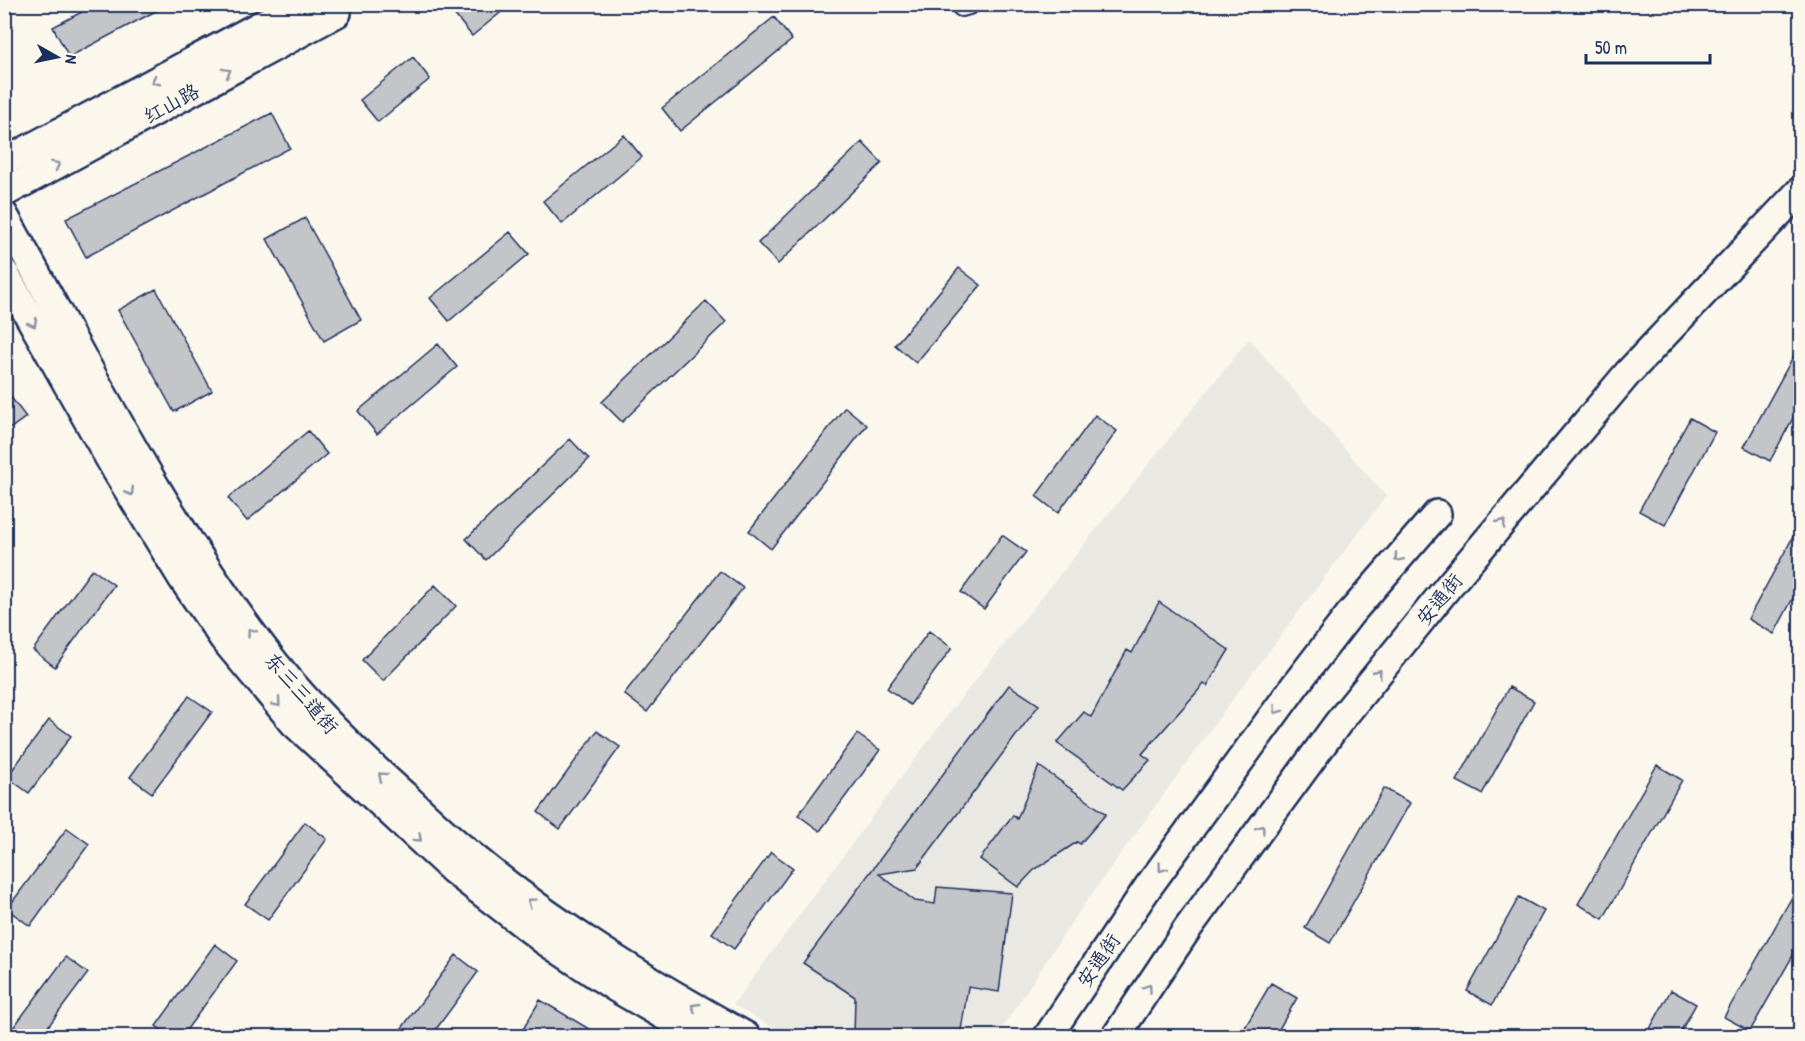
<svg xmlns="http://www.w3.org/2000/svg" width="1805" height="1041" font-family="'Patrick Hand','LXGW WenKai TC',sans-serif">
	<rect width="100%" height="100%" fill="#fbf7ec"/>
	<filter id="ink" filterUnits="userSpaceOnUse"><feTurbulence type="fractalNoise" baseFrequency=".0167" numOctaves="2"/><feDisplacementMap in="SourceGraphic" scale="12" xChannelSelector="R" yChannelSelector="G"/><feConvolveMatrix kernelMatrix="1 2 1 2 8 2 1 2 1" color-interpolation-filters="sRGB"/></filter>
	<g filter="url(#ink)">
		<path fill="#eae8e2" d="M1249 339 1386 496 1229 704 1073 920 997 1036H789L733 1005 949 713Z"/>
		<path fill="#c3c5c9" stroke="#1b2f5e" stroke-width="1.5" d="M97 4H169L69 57 53 27Z
			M466 4H511L472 36 454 14Z
			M774 17 792 40 680 131 662 108Z
			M413 57 430 79 378 122 360 100Z
			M272 113 290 148 86 257 66 219Z
			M624 135 642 157 562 224 543 201Z
			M862 142 882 163 778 264 758 243Z
			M305 218 361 320 324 341 267 239Z
			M510 232 529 254 449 321 430 298Z
			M959 268 981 285 916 363 895 345Z
			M156 289 212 391 174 412 118 310Z
			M706 301 726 322 622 422 602 402Z
			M438 344 457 367 377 434 358 411Z
			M1800 344V405L1770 461 1744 447Z
			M4 388 26 417 4 433Z
			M845 407 867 425 771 549 749 531Z
			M1095 415 1117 431 1058 513 1036 496Z
			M1690 418 1715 432 1665 525 1639 511Z
			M308 431 327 454 247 521 228 498Z
			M570 439 589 459 486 560 466 539Z
			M1800 524V585L1774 634 1748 619Z
			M1002 535 1026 552 984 609 961 592Z
			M92 569 114 585 55 667 33 650Z
			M720 571 743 588 647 712 624 694Z
			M435 585 456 606 383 681 362 660Z
			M1159 602 1229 650 1207 686 1204 684 1142 754 1150 760 1122 790 1057 743 1084 712 1091 717 1127 650 1132 653Z
			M929 631 952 648 910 705 887 688Z
			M1009 685 1039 705 917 868 879 874 915 901 935 904 937 887 1012 893 999 992 968 987 960 1036H854L855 997 803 963Z
			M1509 687 1534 701 1482 794 1457 781Z
			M189 696 212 712 152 793 130 777Z
			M49 720 71 736 29 793 7 777Z
			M597 731 620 747 560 829 538 812Z
			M857 734 880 750 820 831 798 815Z
			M1657 765 1682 780 1603 919 1578 904Z
			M1039 766 1106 814 1080 844 1077 842 1034 870 1018 887 980 859 1013 815 1017 819Z
			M1384 788 1410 803 1330 943 1305 928Z
			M305 822 327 839 268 920 245 904Z
			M67 828 89 844 30 926 7 909Z
			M771 852 793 868 734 949 712 933Z
			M1800 883V943L1750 1031 1724 1017Z
			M1519 897 1544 911 1492 1005 1467 991Z
			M215 944 237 961 182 1036H170L156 1026Z
			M456 955 478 972 431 1036H396Z
			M66 957 88 973 41 1036H7Z
			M1271 983 1297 998 1275 1036H1240Z
			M1671 990 1696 1004 1678 1036H1646Z
			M540 1000 601 1036H531L522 1031Z"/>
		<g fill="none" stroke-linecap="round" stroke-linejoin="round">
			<g stroke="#1b2f5e" stroke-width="24">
				<path id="minor" d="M962 6 969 4"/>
			</g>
			<g stroke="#1b2f5e" stroke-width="32">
				<path id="secondary" d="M4 162 300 4
					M4 193 337 13
					M4 215C86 361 162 515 263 648 304 702 353 750 404 795 426 816 448 837 472 856 556 926 651 983 746 1036
					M4 272 117 472 182 578 223 638 294 723 453 870 545 941 616 988 699 1036
					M1048 1036 1148 887 1296 684 1350 614 1437 514
					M1116 1036 1188 928 1338 723 1447 588 1628 373 1800 191"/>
			</g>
			<use href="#minor" stroke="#fbf7ec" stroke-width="20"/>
			<use href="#secondary" stroke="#fbf7ec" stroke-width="27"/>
		</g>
		<defs><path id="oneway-chevron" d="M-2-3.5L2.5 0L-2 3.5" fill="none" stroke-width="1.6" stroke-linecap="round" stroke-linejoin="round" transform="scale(1.5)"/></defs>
		<g stroke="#8b93a5">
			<use href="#oneway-chevron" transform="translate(227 72) rotate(-29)"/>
			<use href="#oneway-chevron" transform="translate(155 81) rotate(152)"/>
			<use href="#oneway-chevron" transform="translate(56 165) rotate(-29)"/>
			<use href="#oneway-chevron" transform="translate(33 323) rotate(61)"/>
			<use href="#oneway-chevron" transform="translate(130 492) rotate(58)"/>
			<use href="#oneway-chevron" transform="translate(1502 523) rotate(-50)"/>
			<use href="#oneway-chevron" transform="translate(1398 558) rotate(131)"/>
			<use href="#oneway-chevron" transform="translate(251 632) rotate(-126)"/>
			<use href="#oneway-chevron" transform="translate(1378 673) rotate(-51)"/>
			<use href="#oneway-chevron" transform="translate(277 703) rotate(49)"/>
			<use href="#oneway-chevron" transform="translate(1277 710) rotate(126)"/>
			<use href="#oneway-chevron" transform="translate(382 776) rotate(-138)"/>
			<use href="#oneway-chevron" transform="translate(1261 829) rotate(-54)"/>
			<use href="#oneway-chevron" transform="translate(418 838) rotate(42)"/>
			<use href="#oneway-chevron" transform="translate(1162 868) rotate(126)"/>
			<use href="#oneway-chevron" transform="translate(531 902) rotate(-143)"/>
			<use href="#oneway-chevron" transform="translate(1148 988) rotate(-56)"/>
			<use href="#oneway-chevron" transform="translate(695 1007) rotate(-149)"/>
		</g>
	</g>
	<g text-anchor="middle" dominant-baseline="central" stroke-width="4.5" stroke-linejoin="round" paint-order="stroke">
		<g font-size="20" fill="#1b2f5e" stroke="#fbf7ec">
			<text transform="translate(171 103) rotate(-29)">红山路</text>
			<text transform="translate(1439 599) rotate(-51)">安通街</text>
			<text transform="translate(302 693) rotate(49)">东三三道街</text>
			<text transform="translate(1098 960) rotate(-56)">安通街</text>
		</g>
	</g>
	<rect width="1805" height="1041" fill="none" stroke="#fbf7ec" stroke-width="24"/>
	<rect x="12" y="12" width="1781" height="1017" fill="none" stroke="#1b2f5e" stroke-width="2" filter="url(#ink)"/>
	<g transform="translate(57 57) rotate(99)" stroke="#fbf7ec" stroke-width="4.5" paint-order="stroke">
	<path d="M0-4.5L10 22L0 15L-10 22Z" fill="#1b2f5e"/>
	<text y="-9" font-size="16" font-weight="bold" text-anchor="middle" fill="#1b2f5e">N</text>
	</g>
	<path d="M1586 54v9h124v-9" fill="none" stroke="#1b2f5e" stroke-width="3"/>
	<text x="1595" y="54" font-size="18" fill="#1b2f5e" stroke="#fbf7ec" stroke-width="4.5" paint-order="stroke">50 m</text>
</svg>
